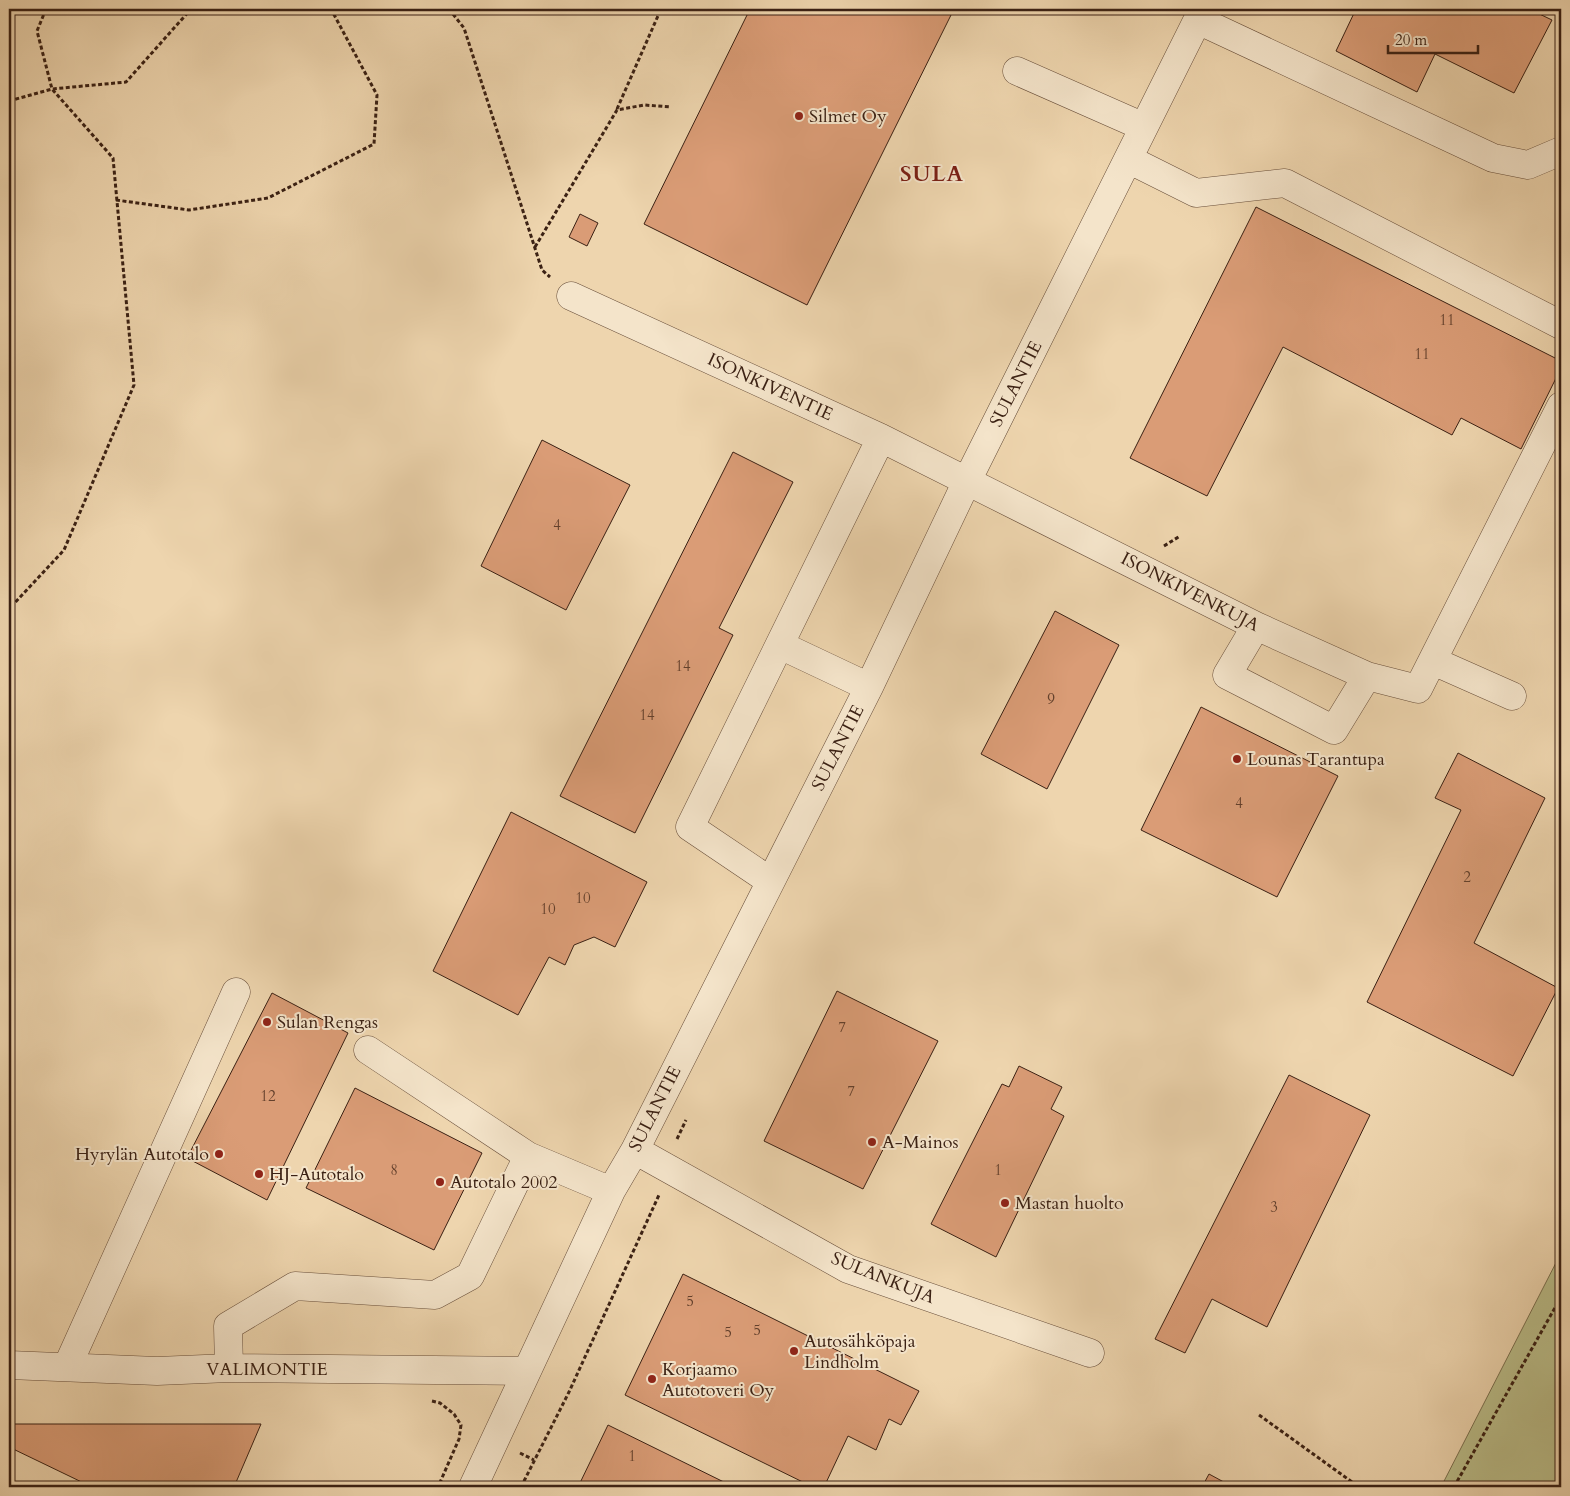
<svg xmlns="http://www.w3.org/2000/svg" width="1570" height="1496" font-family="Cardo,serif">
	<rect width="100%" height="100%" fill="#eed5ae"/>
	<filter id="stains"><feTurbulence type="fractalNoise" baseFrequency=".004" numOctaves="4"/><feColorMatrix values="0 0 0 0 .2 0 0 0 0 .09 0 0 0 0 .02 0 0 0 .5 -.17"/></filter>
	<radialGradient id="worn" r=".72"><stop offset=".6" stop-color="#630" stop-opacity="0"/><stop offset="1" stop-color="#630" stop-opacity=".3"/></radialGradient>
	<path fill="#babd89" stroke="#7a6f4e" d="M1561 1253V1487H1441Z"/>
	<path fill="#da9c76" stroke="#3b2114" d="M750 9H954L807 305 644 224Z
		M1356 9H1529L1552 20 1514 93 1435 54 1417 92 1336 51Z
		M1256 207 1561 361V368L1521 449 1461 418 1452 435 1283 347 1207 496 1130 458Z
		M580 214 598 223 587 246 569 237Z
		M542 440 630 485 566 610 481 566Z
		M733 452 793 482 719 628 733 635 635 833 560 796Z
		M1055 611 1119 645 1047 789 981 754Z
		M1201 707 1338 776 1277 897 1141 830Z
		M1458 753 1545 798 1474 943 1558 988 1513 1076 1367 1002 1461 810 1435 798Z
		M511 812 647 882 615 947 594 937 574 945 565 965 549 957 518 1015 433 971Z
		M837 991 938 1041 863 1189 764 1141Z
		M272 993 348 1033 267 1200 187 1158Z
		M1019 1066 1062 1087 1051 1109 1064 1116 996 1257 931 1224 1002 1084 1009 1087Z
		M1289 1075 1370 1115 1267 1327 1212 1299 1185 1353 1155 1339Z
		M355 1088 482 1153 434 1250 306 1188Z
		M683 1274 919 1391 901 1425 889 1419 876 1450 848 1436 824 1487H813L625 1395Z
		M9 1424H261L234 1487H92L9 1447Z
		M608 1425 734 1487H578Z
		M1209 1474 1233 1487H1202Z"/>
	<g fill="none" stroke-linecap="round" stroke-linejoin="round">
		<g stroke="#684e3a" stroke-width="29">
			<path id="minor" d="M1198 20 1493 158 1528 165 1561 151
				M1017 71 1144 127
				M1128 159 1196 193 1285 183 1561 325
				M571 296 881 438 1256 626 1367 676 1418 689 1561 406
				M1256 626 1227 675 1334 730 1367 676
				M780 645 869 687
				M1433 661 1512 696
				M770 881 690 827 881 438
				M368 1050 528 1156
				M635 1150 848 1269 1090 1353
				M9 1365 157 1371 229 1368 526 1371
				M67 1367 236 992
				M229 1368 228 1326 295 1286 435 1295 470 1276 528 1156 611 1191
				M473 1487 611 1191 635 1150 869 687 967 481 1203 9"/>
		</g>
		<path stroke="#3b2114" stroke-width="3" stroke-dasharray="4 2.5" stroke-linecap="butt" d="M46 9 37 31 52 89 126 82 191 9
			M449 9 464 28 542 270 550 277
			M9 101 52 89 113 158 134 385 64 550 9 609
			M617 109 661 9
			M116 200 189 210 268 198 374 144 377 95 331 9
			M535 247 617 110 644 105 671 107
			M1164 546 1180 536
			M677 1139 686 1120
			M432 1401 440 1403 454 1414 461 1425 459 1439 438 1487
			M1259 1415 1359 1487
			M520 1453 534 1460
			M521 1487 569 1392 659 1195
			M1454 1487 1561 1297"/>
		<use href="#minor" stroke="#f4e4ca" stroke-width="28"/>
	</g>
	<g fill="#8f2418" stroke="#f4e4ca" stroke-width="2">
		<circle cx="799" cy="116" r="5"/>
		<circle cx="1237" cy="759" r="5"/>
		<circle cx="267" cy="1022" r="5"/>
		<circle cx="872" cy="1142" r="5"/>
		<circle cx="219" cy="1154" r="5"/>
		<circle cx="259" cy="1174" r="5"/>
		<circle cx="440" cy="1182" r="5"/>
		<circle cx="1005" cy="1203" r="5"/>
		<circle cx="794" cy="1351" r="5"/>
		<circle cx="652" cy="1379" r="5"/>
	</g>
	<g text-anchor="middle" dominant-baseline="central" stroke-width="4" stroke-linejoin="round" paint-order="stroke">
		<g font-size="15" fill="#63402c">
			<text x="1447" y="320">11</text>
			<text x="1422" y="354">11</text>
			<text x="557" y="525">4</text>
			<text x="683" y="666">14</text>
			<text x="1051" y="699">9</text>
			<text x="647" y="715">14</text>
			<text x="1239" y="803">4</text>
			<text x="1467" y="877">2</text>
			<text x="583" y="898">10</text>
			<text x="548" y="909">10</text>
			<text x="842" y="1027">7</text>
			<text x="851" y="1091">7</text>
			<text x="268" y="1096">12</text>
			<text x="394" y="1170">8</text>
			<text x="998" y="1170">1</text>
			<text x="1274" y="1207">3</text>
			<text x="690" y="1301">5</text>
			<text x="757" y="1330">5</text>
			<text x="728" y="1332">5</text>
			<text x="632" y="1456">1</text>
		</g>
		<g font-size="18" fill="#3b2114" stroke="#f4e4ca" text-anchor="start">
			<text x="809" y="116">Silmet Oy</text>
			<text x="1247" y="759">Lounas Tarantupa</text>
			<text x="277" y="1022">Sulan Rengas</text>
			<text x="882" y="1142">A-Mainos</text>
			<text x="209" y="1154" text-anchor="end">Hyrylän Autotalo</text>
			<text x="269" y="1174">HJ-Autotalo</text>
			<text x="450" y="1182">Autotalo 2002</text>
			<text x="1015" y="1203">Mastan huolto</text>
			<text x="804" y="1341">Autosähköpaja<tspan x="804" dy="21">Lindholm</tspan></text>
			<text x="662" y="1369">Korjaamo<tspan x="662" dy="21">Autotoveri Oy</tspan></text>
		</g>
		<g font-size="18" fill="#3b2114" stroke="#f4e4ca">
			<text transform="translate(1016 384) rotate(-63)">SULANTIE</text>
			<text transform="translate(770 387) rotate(25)">ISONKIVENTIE</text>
			<text transform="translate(1190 592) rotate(27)">ISONKIVENKUJA</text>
			<text transform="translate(838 748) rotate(-63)">SULANTIE</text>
			<text transform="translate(655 1109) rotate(-63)">SULANTIE</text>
			<text transform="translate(883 1278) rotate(22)">SULANKUJA</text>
			<text x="267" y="1369">VALIMONTIE</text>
		</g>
		<g font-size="22" font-weight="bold" letter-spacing="1" fill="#7a1f14" stroke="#f4e4ca">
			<text x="932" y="174">SULA</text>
		</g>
	</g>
	<rect width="1570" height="1496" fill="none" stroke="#eed5ae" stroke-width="30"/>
	<rect x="10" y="10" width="1550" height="1476" fill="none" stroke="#3b2114" stroke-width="2.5"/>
	<rect x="15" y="15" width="1540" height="1466" fill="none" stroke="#3b2114"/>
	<path d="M1388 45v8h90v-8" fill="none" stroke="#3b2114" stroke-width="2.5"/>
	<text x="1395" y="45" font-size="15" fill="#3b2114" stroke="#f4e4ca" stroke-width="4" paint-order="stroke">20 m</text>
	<rect width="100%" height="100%" filter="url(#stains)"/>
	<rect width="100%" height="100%" fill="url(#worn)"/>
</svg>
